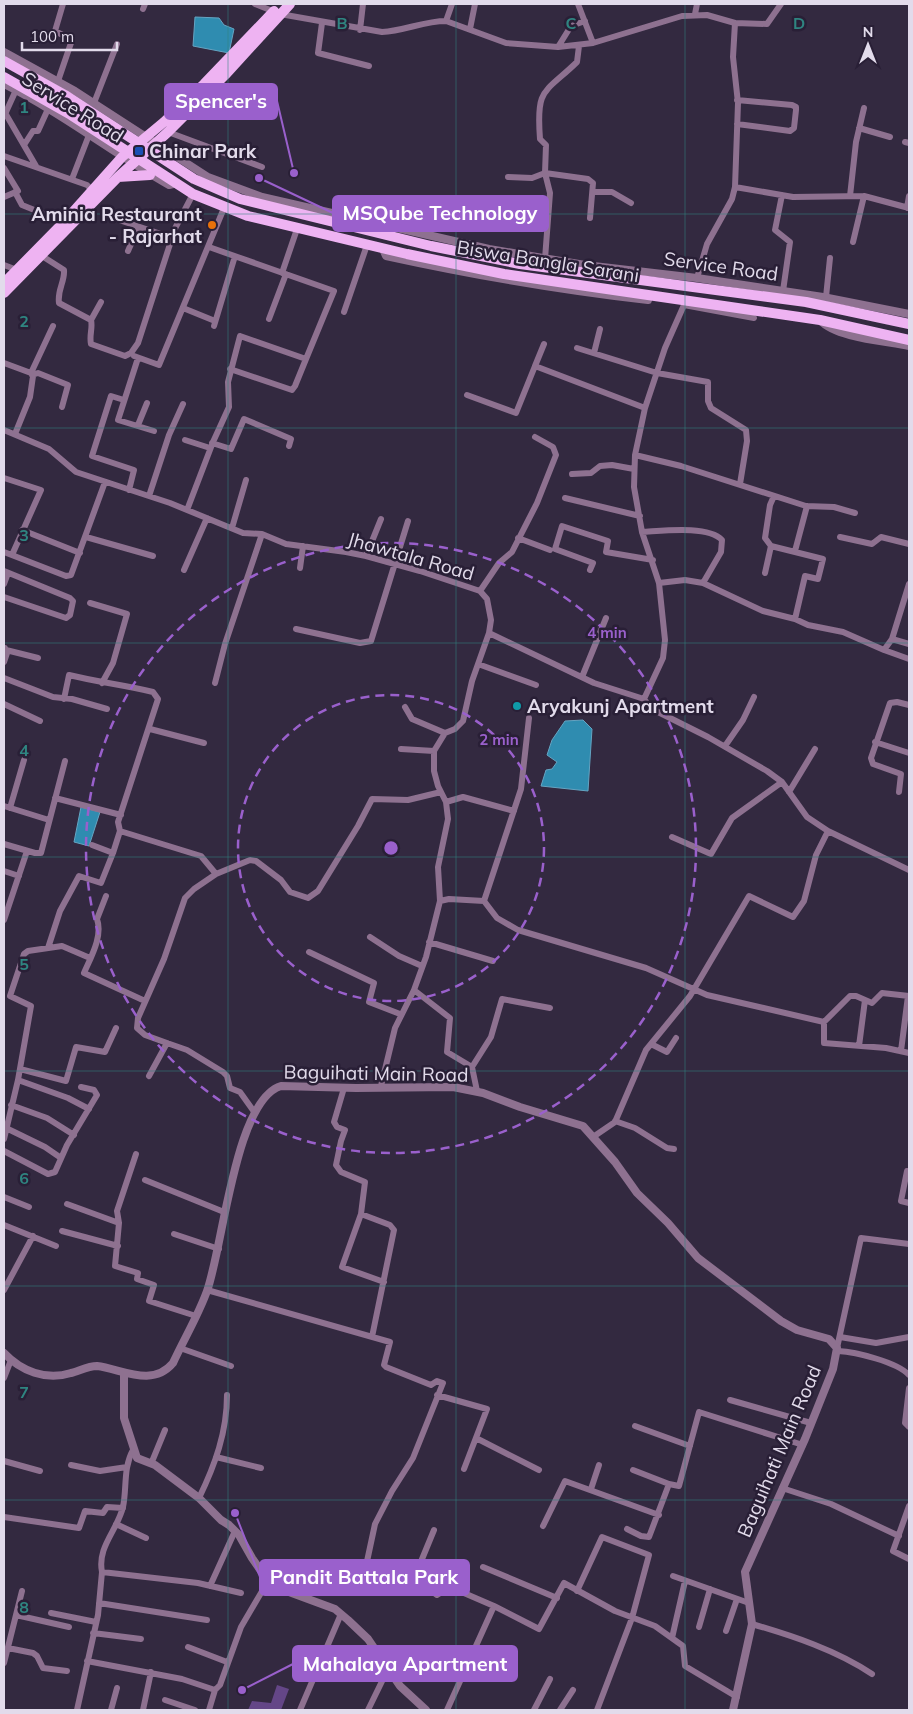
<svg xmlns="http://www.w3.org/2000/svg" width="913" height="1714" font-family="Mulish,sans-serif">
	<rect width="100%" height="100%" fill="#332940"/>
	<path fill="#644687" d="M277 1685 289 1689 281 1710H248L252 1701 271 1703Z"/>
	<path fill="#2f8cb0" stroke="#65a4c2" d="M195 17 219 18 224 25 234 29 229 53 193 46Z
		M583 720 592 729 588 791 541 786 546 770 552 769 557 762 547 755 552 740 565 721Z
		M81 807 100 812 89 846 74 842Z"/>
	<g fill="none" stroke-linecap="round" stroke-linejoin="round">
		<path stroke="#8e7190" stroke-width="6" d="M255 4 280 14 382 32C404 31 424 21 446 21L506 43 558 47 571 26 585 21
			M578 4 593 43
			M143 9 145 4
			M695 14 697 4
			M446 21 452 4
			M322 23 318 53 369 66
			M470 29 475 4
			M360 30 363 4
			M558 47 593 43 682 16 707 15 735 23
			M58 81 72 40 55 31 63 4
			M737 100 792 105 796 107V110L794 128 790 131 737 124
			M94 103 117 44
			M4 111 36 166
			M6 112 16 90
			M859 128 890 137
			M168 132 262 167
			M905 142 909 143
			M24 145 33 131H38L48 109
			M4 156 87 185 92 190
			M4 168 18 191 4 197
			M508 177 532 178 545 173 588 179 593 183 590 218
			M72 179 89 135
			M735 187 793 197 864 196 909 208
			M15 192 22 205 64 222
			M593 192H612L631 203
			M782 195 775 230 790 242 783 291
			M850 196 856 142 864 108
			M907 208 909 196
			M170 238 193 194
			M853 242 864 196
			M128 251 138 228
			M42 256 64 270C65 282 57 290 59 303L91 320C93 328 89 335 91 344L125 356 131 353 138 343 171 241 167 236 113 218
			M545 259 550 193 545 173 546 145 540 139C536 87 544 94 577 62L579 46
			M4 265 17 270
			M282 273 297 229
			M697 278 707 244 732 199 735 187 738 103 733 57 735 23 767 24 781 4
			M826 297 830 258
			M183 308 215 321
			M344 312 367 245
			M269 319 286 274
			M91 320 101 302
			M214 326 235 256
			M577 348 657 373 708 382V401L711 408 746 430 747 441 740 484
			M594 353 600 329
			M134 356 159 365 224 208
			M138 358 118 420 154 431
			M4 363 31 373 33 376 30 397 15 434
			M535 366 544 344
			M230 369 292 390 295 386 306 359
			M31 373 53 326
			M32 375 38 373 68 385 62 407
			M467 395 516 413 535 366 645 408
			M124 400 111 396 92 456 134 470 129 490
			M138 425 147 403
			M4 430 49 449 76 472 170 503 243 533 262 534 286 544 346 552 366 556 420 571 480 591 487 599 491 620 489 633 594 683 644 699 663 658 665 640 659 583 642 532 634 487 635 455 645 408 665 348 684 305 754 318
			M185 440 210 448
			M212 443 231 449 244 419 291 439 289 446
			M635 455 681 466 806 506 834 507 855 513
			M572 474 591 473 600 466 612 465 634 469
			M4 478 41 490 12 555
			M149 496 169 435 183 404
			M565 498 640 516
			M187 510 213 442 229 407 228 382 240 336 306 359 334 291 209 247
			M232 528 246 480
			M22 530 80 553
			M642 532C662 531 708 525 722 540L721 552 703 583
			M86 537 153 556
			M840 537 872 544 881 537 909 544
			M518 538 550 550
			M771 546 823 559 818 579 805 576 795 619
			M795 551 807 506
			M4 552 66 576 71 575 105 482
			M366 556 381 519
			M300 568 303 546
			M184 570 207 518
			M590 570 593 563 555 549 562 526 608 541 606 552 653 560
			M4 571 70 598 73 601 70 615 66 618 4 597
			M765 573 771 546 765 538 770 505 774 496
			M659 583 685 580 703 583 763 611 795 619 808 625 843 632 884 650 892 639
			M4 584 8 573
			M909 584 892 639 909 644
			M480 591 499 563 512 552 537 503 556 455 553 447 535 437
			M90 603 127 614 113 663 102 683
			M296 629 360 643 371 641 408 521
			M6 650 38 658
			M884 650 909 659
			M4 662 7 653 5 648
			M478 664 536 685
			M582 677 606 618
			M4 678 53 697 72 699 107 709
			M215 683 225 644 262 534
			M64 699 69 675C97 682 125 685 153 692L158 699 118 822 120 831
			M644 699 652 709 708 737 767 771 782 782 807 817 828 831 909 870
			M4 704 40 721
			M405 707 412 719 445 733
			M150 729 204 743
			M875 742 909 753
			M725 746 743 720 754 697
			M401 749 434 751
			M789 792 815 749
			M899 792 901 774 873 764 871 758 890 703 897 702 909 705
			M55 798 121 815
			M446 802 463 797 514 811
			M4 806 49 820
			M10 808 24 760
			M672 837 711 854 732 818 782 782
			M4 844 35 853H41L65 761
			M92 845 113 853 120 831 201 856 216 874 250 860 256 861 281 880 290 892 308 898 318 891 358 826 372 799 408 800 441 792
			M4 871 19 876
			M106 896 97 919C103 936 91 957 84 973L145 1001
			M440 901 449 899 484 901 497 918 518 930 646 968 707 995 824 1022
			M484 901 521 789 529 718
			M4 920 27 851
			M370 937 399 956 422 966
			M429 942 493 961
			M48 948 60 911 79 876 101 883 113 853
			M309 952 374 983 369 1002 400 1014
			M414 990 450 1018 447 1052 472 1067
			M909 996 882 993 872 1003 856 996H850L824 1022V1043L886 1048 909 1053
			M167 1043 187 1050 223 1072 227 1076 230 1088 240 1092 255 1113
			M651 1044 667 1052 676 1038
			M859 1046 865 1000
			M901 1051 908 996
			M20 1069 66 1081 76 1047 105 1052 116 1028
			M149 1076 167 1043 145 1035 137 1028 138 1018 164 959 185 898 194 889 216 874
			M18 1080 68 1098 89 1109
			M381 1086 395 1028 414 990 426 957 440 901 438 867 448 819 446 802 438 786 434 771V751L445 733 455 729 463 721 472 681 489 633
			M344 1088 334 1122 337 1127 345 1130 341 1141 336 1165 341 1172 365 1182 361 1214
			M477 1091 472 1067 491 1037 502 999 550 1008
			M11 1105 47 1118 74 1135
			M615 1121 635 1128 667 1148 674 1149
			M6 1128 45 1147 61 1158
			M593 1137 615 1122 646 1050 690 996 749 896 793 917 804 901 816 855 828 831
			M4 1139 18 1080 31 1006 10 996 24 954 28 951 62 946 90 958
			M4 1151 48 1174 55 1172 67 1145 97 1095 94 1090 81 1087
			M136 1154 117 1211 119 1223 115 1266 138 1273 137 1279 154 1285 149 1301 196 1316
			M907 1171 901 1201 909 1203
			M145 1180 224 1212
			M4 1197 29 1207
			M67 1204 119 1223
			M4 1225 56 1246
			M62 1231 118 1246
			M174 1234 219 1249
			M4 1290 33 1236
			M207 1290 390 1342 384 1365 386 1367 431 1385 437 1381 443 1383 413 1458 392 1491 375 1524 366 1566 412 1576 437 1595 450 1587 494 1606 539 1629 564 1583 615 1611 655 1626 683 1646 685 1666 737 1697
			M372 1337 394 1230 390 1225 361 1214 342 1267 384 1282
			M840 1337 876 1343 909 1337
			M180 1348 231 1366
			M837 1348 861 1238 909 1244
			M838 1351C856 1352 897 1362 909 1375
			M4 1378 11 1360
			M909 1388 905 1423 909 1427
			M437 1395 487 1409 464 1469
			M730 1400 811 1423
			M635 1426 690 1446
			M476 1438 539 1470
			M216 1457 261 1468
			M4 1461 40 1471
			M151 1464 165 1430
			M71 1465 100 1471 127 1467
			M633 1470 669 1484
			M782 1488 831 1504 899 1536
			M591 1489 599 1465
			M199 1498C215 1465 227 1432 227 1395
			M909 1506 893 1551 909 1559
			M4 1517 79 1528 85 1511 103 1513 107 1507 123 1508
			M116 1524 146 1538
			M543 1526 565 1481 659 1515
			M627 1529 641 1536 649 1537 669 1484 679 1486 699 1412 803 1445
			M483 1567 557 1598
			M102 1572C97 1547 117 1531 123 1507 127 1488 123 1468 133 1450
			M412 1576 420 1564 434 1530
			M673 1576 749 1603
			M210 1586 235 1531
			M577 1591 602 1537 649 1555 632 1618 597 1710
			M99 1603 207 1620
			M51 1613 96 1622
			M16 1615 69 1627
			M752 1624C793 1636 836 1650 872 1674
			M699 1627 710 1589
			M726 1631 737 1599
			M93 1633 141 1639
			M672 1638 685 1581
			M188 1647 227 1662
			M8 1648 33 1653 37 1656 43 1668 67 1671
			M87 1661 182 1679 215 1690 220 1685 241 1627 268 1581
			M4 1663 22 1591
			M165 1700 195 1710
			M77 1710 98 1615 102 1572 198 1583 241 1593
			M111 1710 117 1688
			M143 1710 151 1672
			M209 1710 215 1690
			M300 1710 341 1614
			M368 1710 388 1669
			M447 1710 494 1606
			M534 1710 550 1679
			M560 1710 573 1690"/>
		<path stroke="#8e7190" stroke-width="8" d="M4 52 75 91 208 177 262 197 489 249 585 265 697 278 823 297 909 314
			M4 84C62 113 113 153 169 185L177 183
			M383 249 386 256C473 275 560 290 648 300
			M820 320C836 338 886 341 909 346
			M4 1353C21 1371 46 1381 71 1373 79 1371 88 1366 97 1366 122 1369 152 1388 173 1363 184 1339 198 1316 207 1291 223 1247 235 1100 281 1086L356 1088 453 1087 483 1093 520 1107 583 1126 615 1162 637 1193 668 1223 698 1258 781 1321 797 1330 829 1339 837 1348 833 1369 805 1439 745 1572 752 1624 733 1710
			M124 1373V1418L137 1458 155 1465 199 1498 221 1520 229 1525 239 1535 252 1558 268 1581 289 1592 335 1609 348 1620 368 1639 400 1686 426 1710"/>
		<path stroke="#eeb3f2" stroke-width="10" d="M4 61 65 95 194 179 240 199 431 246 520 264 806 302 909 324
			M4 77 71 115 193 194 248 216 407 254 504 274 820 320 909 340
			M118 177 150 175
			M4 283 64 222 122 157 164 122 204 84 274 11
			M4 293 118 177 168 132 225 75 290 4"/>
	</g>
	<path fill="none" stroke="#2f8581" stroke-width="1" stroke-opacity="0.55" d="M228 4V1710M456 4V1710M685 4V1710M4 214H909M4 428H909M4 643H909M4 857H909M4 1071H909M4 1286H909M4 1500H909"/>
	<g fill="none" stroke="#9a60cc" stroke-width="2.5" stroke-dasharray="9 6">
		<circle cx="391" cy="848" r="153"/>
		<circle cx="391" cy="848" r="305"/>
	</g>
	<rect fill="#1a4fb4" stroke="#291f36" stroke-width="2" x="134" y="146" width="10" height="10" rx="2.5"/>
	<circle fill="#e8710a" stroke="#291f36" stroke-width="2" cx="212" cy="225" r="5"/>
	<circle fill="#0f9aa8" stroke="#291f36" stroke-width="2" cx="517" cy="706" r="5"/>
	<g text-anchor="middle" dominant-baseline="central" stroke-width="5" stroke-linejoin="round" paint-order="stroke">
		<g font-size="19" fill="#e2dbeb" stroke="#291f36">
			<text transform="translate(73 107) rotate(32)">Service Road</text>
			<text transform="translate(548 261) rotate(9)">Biswa Bangla Sarani</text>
			<text transform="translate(721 266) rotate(8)">Service Road</text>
			<text transform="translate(411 556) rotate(16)">Jhawtala Road</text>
			<text transform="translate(376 1073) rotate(1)">Baguihati Main Road</text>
			<text transform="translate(779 1451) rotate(-67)">Baguihati Main Road</text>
		</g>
		<g font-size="19" font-weight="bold" fill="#e2dbeb" stroke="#291f36" text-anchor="start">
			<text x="149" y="151">Chinar Park</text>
			<text x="202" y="214" text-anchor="end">Aminia Restaurant<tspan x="202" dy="22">- Rajarhat</tspan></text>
			<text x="527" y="706">Aryakunj Apartment</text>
		</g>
	</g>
	<g font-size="16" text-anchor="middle" font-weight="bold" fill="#2f8581" stroke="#291f36" stroke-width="5" stroke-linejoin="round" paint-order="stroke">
		<text x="342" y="29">B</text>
		<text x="571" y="29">C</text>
		<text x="799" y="29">D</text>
		<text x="24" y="113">1</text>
		<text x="24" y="327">2</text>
		<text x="24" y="541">3</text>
		<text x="24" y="756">4</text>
		<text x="24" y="970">5</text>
		<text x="24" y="1184">6</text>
		<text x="24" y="1398">7</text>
		<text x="24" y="1613">8</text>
	</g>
	<circle cx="391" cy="848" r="8" fill="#9a60cc" stroke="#291f36" stroke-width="2.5"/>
	<g font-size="15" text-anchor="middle" font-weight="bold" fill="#9a60cc" stroke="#291f36" stroke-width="5" stroke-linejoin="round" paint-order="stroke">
		<text x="607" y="638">4 min</text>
		<text x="499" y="745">2 min</text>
	</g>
	<path fill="none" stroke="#9a60cc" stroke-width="2" d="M294 173L277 101M259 178L333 213M235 1513L260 1577M242 1690L293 1664"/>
	<g fill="#9a60cc" stroke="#291f36" stroke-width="2">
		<circle cx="294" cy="173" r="5"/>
		<circle cx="259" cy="178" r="5"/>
		<circle cx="235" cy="1513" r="5"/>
		<circle cx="242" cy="1690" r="5"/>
	</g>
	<g fill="#9a60cc" stroke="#9a60cc" stroke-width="2">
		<rect x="165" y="84" width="112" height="35" rx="5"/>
		<rect x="333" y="196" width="215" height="35" rx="5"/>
		<rect x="260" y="1560" width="209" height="35" rx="5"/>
		<rect x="293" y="1646" width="224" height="35" rx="5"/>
	</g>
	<g font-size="20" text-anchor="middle" font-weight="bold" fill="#fff">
		<text x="221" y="108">Spencer's</text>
		<text x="440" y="220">MSQube Technology</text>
		<text x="364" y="1584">Pandit Battala Park</text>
		<text x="405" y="1671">Mahalaya Apartment</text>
	</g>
	<rect width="913" height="1714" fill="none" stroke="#e2dbeb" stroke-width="10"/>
	<g transform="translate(868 45)" stroke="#291f36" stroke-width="4" paint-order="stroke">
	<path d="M0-4L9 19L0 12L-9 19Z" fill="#e2dbeb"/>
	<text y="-8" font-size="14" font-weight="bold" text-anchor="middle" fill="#e2dbeb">N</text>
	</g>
	<path d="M22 42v8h95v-8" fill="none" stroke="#e2dbeb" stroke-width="2.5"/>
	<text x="30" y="42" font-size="15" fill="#e2dbeb" stroke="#291f36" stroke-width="4" paint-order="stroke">100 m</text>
</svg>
